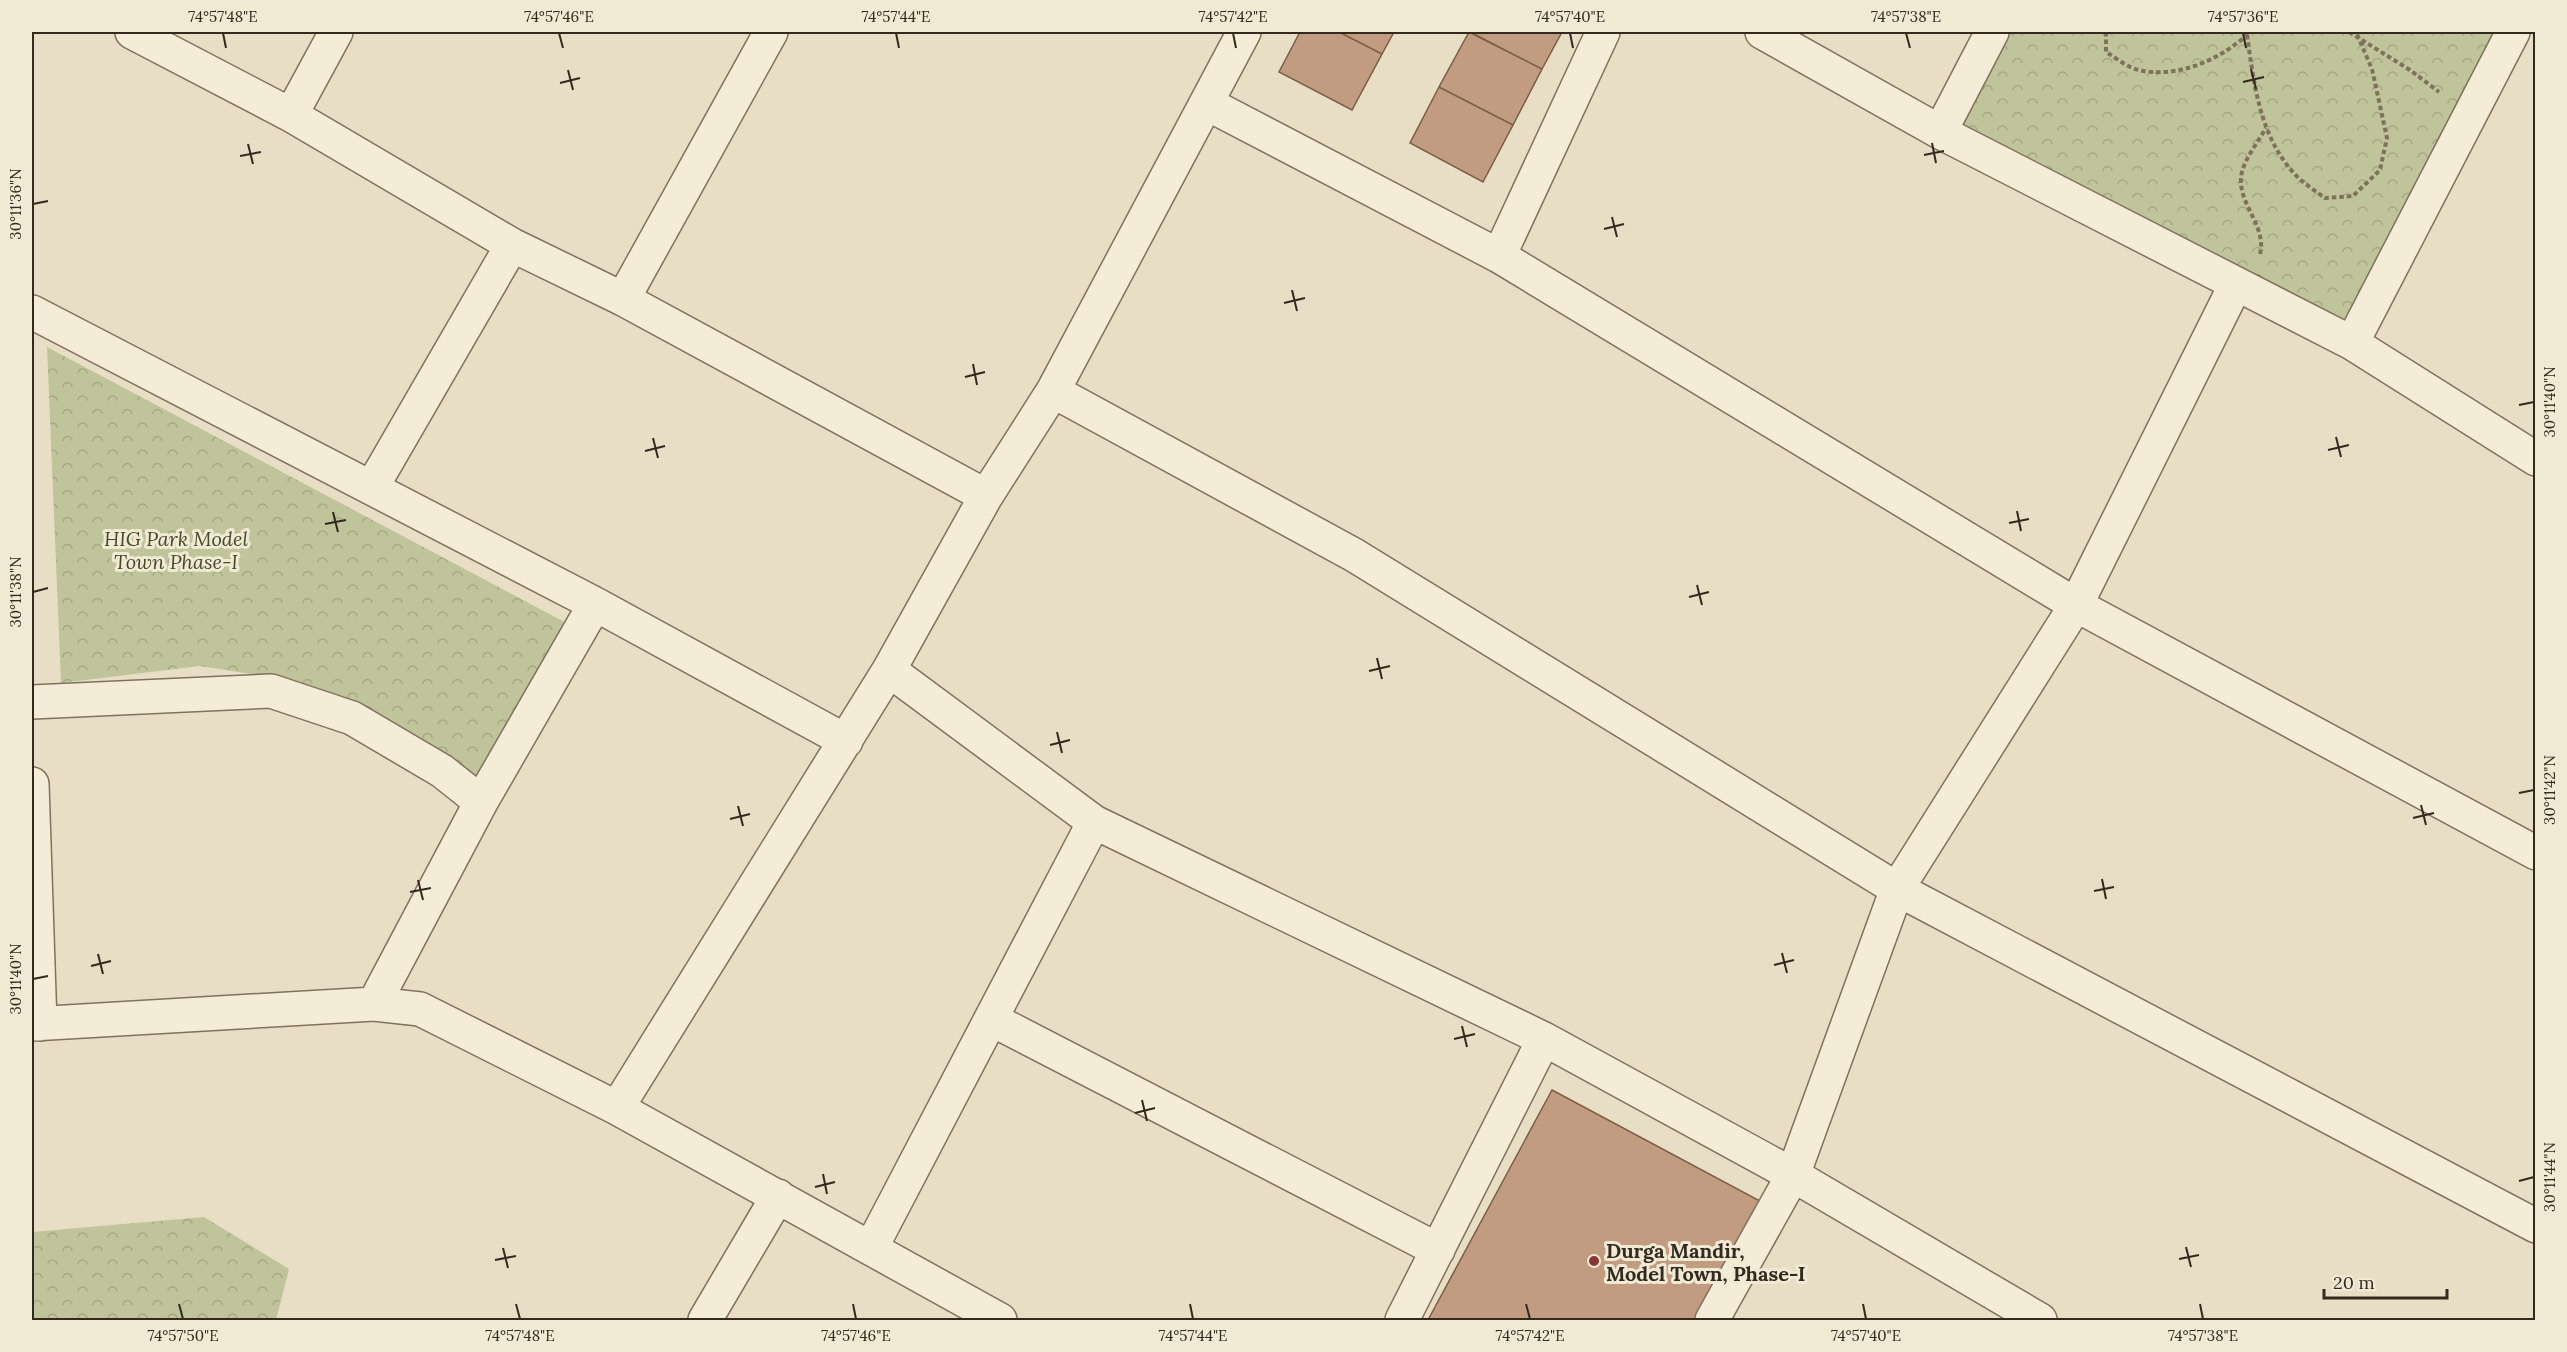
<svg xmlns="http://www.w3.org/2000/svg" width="2567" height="1352" font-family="Lora,serif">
	<defs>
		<pattern id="park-crowns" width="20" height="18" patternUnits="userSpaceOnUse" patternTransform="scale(1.5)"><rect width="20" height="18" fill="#bfc49a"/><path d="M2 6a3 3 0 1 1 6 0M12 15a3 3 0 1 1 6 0" fill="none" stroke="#a5a884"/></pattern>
	</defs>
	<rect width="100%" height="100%" fill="#e8dec5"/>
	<path fill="url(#park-crowns)" d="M1992 32H2513L2352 343 1940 132Z
		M47 347 570 625 478 781 301 682 200 666 61 683Z
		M204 1217 289 1269 276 1320H32V1232Z"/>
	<path fill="#c19c80" stroke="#7c5d46" stroke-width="1.5" d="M1300 32H1339L1382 54 1352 110 1279 72Z
		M1339 32H1394L1382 54Z
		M1469 32 1542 69 1513 125 1439 87Z
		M1470 32H1562L1542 69Z
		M1439 87 1513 125 1483 182 1410 143Z
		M1552 1090 1760 1201 1696 1320H1428Z"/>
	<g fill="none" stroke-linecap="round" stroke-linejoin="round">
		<g stroke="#80715d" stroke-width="36">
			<path id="minor" d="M132 32 291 115 512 245 623 299 986 496
				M1762 32 1940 132 2352 343 2536 459
				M1208 104 1499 256 2076 605 2536 853
				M291 115 336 32
				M1940 132 1992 32
				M1499 256 1603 32
				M623 299 771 32
				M32 312 595 604 846 741
				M2352 343 2513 32
				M1053 391 1354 555 1897 889 2536 1226
				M372 487 512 245
				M889 670 1094 822 1544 1039 1793 1175 2040 1320
				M32 702 271 691 352 718 442 771 481 802
				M32 784 40 1024
				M374 1004 481 802 595 604
				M991 1019 1438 1250
				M32 1024 374 1004 420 1009 617 1108 1000 1320
				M617 1108 889 670 986 496 1053 391 1244 32
				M871 1248 1094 822
				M705 1320 778 1196
				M1402 1320 1544 1039
				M1712 1320 1793 1175 1897 889 2076 605 2236 284"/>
		</g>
		<path stroke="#80715d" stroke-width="4" stroke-dasharray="4.5 3" stroke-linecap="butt" d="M2106 32V52C2116 58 2128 68 2139 70 2178 79 2222 59 2250 32
			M2349 32 2410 70 2439 92
			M2247 35C2254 83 2259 133 2292 171 2301 182 2314 190 2325 198L2353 196 2380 170 2387 138 2372 69 2356 32
			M2260 254C2267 227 2239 205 2241 178 2242 162 2258 142 2266 128"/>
		<use href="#minor" stroke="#f4ecd7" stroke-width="33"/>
	</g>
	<path fill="none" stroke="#33291f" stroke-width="2" d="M223 33 226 48M559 33 563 48M896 33 899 48M1233 33 1236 48M1570 33 1573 48M1906 33 1910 48M2243 33 2246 48M2251 69 2256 89M568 70 573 90M2243 82 2264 77M560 83 580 78M1932 143 1936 163M248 144 253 164M1924 155 1944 151M240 156 261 152M33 204 48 201M1612 217 1617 237M1604 229 1624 224M1292 290 1297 311M1284 303 1305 298M973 364 977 385M965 377 985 372M2519 405 2534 402M2336 437 2341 457M653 438 658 458M2328 450 2349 445M645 451 665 446M2017 511 2021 531M333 512 338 532M2009 523 2029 519M325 524 346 520M1697 585 1702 605M33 592 48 588M1689 597 1709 592M1377 658 1382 679M1369 671 1390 666M1057 732 1062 753M1050 745 1070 740M2519 793 2534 790M2421 805 2426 825M738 806 743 826M2413 818 2434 813M730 819 750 814M2102 879 2106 899M418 880 423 900M2094 891 2114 887M410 892 431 888M1782 953 1787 973M98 954 103 974M1774 965 1794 960M91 966 111 961M33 979 48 976M1462 1026 1467 1047M1454 1039 1475 1034M1142 1100 1147 1121M1135 1113 1155 1108M823 1174 827 1194M2519 1181 2534 1177M815 1187 835 1182M2186 1247 2191 1267M503 1248 508 1268M2179 1259 2199 1255M495 1260 516 1256M179 1304 183 1319M516 1304 520 1319M853 1304 856 1319M1190 1304 1193 1319M1526 1304 1530 1319M1863 1304 1866 1319M2200 1304 2203 1319"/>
	<circle fill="#883635" stroke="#f0e9d4" stroke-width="2" cx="1594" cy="1261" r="6"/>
	<g text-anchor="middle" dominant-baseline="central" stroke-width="6" stroke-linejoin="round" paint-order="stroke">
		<g font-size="20" font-style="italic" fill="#434c29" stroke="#f0e9d4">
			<text x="176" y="538">HIG Park Model<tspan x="176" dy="23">Town Phase-I</tspan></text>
		</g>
		<g font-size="20" font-weight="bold" fill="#33291f" stroke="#f0e9d4" text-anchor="start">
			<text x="1606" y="1250">Durga Mandir,<tspan x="1606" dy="23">Model Town, Phase-I</tspan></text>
		</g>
	</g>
	<rect width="2567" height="1352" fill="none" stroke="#f0e9d4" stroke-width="66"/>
	<path d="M2324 1289v9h123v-9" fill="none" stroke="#33291f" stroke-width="3"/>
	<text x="2333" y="1289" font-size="18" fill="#33291f" stroke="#f0e9d4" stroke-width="4.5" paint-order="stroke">20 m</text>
	<rect x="33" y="33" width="2501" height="1286" fill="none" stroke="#33291f" stroke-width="2"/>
	<g font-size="15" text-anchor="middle" fill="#33291f">
		<text x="223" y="22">74°57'48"E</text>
		<text x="559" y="22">74°57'46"E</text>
		<text x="896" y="22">74°57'44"E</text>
		<text x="1233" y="22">74°57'42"E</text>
		<text x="1570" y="22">74°57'40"E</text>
		<text x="1906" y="22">74°57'38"E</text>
		<text x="2243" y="22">74°57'36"E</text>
		<text transform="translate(16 204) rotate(-90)" y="5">30°11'36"N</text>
		<text transform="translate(2550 402) rotate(-90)" y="5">30°11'40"N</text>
		<text transform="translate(16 592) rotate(-90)" y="5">30°11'38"N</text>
		<text transform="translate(2550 790) rotate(-90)" y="5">30°11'42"N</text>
		<text transform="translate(16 979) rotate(-90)" y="5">30°11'40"N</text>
		<text transform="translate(2550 1177) rotate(-90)" y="5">30°11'44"N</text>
		<text x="183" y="1341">74°57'50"E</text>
		<text x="520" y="1341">74°57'48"E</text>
		<text x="856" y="1341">74°57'46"E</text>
		<text x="1193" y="1341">74°57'44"E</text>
		<text x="1530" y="1341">74°57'42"E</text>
		<text x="1866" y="1341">74°57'40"E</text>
		<text x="2203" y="1341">74°57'38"E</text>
	</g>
</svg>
